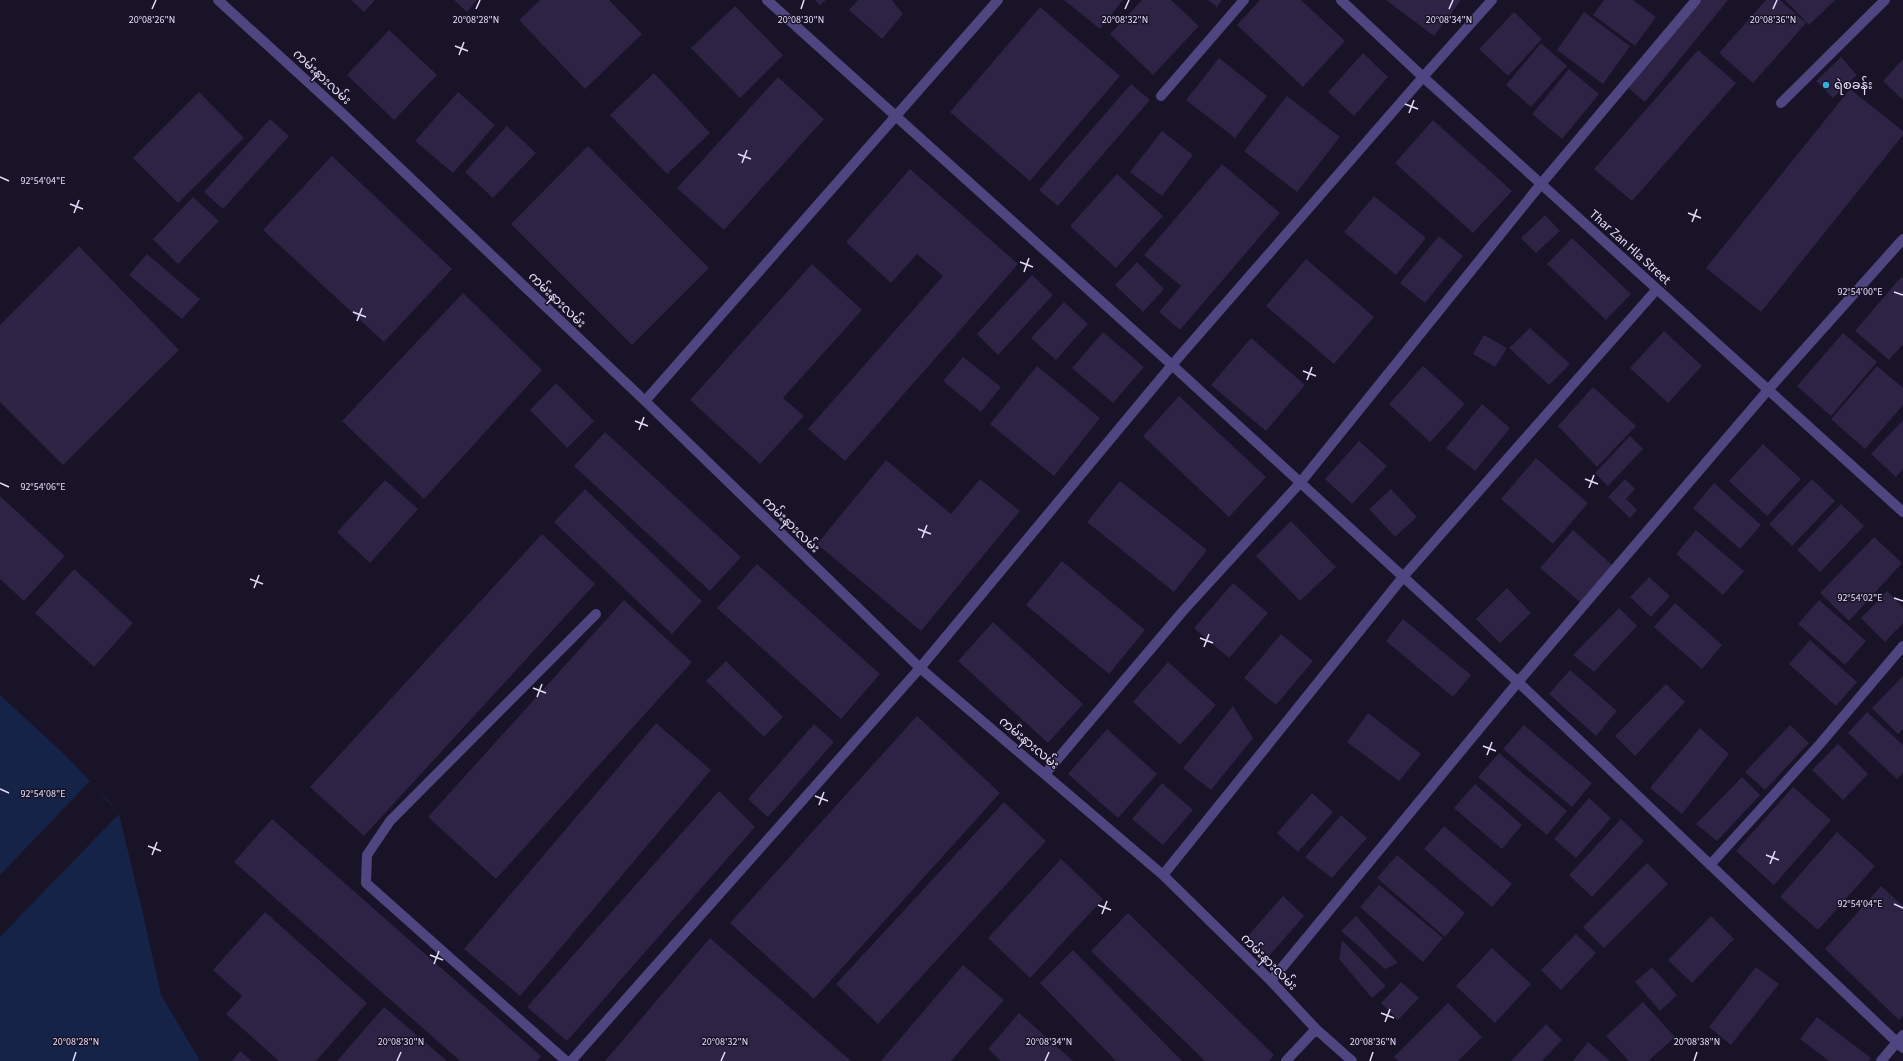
<svg xmlns="http://www.w3.org/2000/svg" width="1903" height="1061" font-family="'Source Sans 3','Noto Sans Myanmar',sans-serif">
	<rect width="100%" height="100%" fill="#191327"/>
	<path fill="#162348" d="M0 695 66 756 108 800 119 814 142 910 161 995 200 1061H0Z"/>
	<path fill="#191327" d="M90 781 119 814 0 937V875Z"/>
	<path fill="#2e2245" d="M351 0H375L364 12Z
		M454 0H477L467 12Z
		M540 0H609L642 34 585 89 519 20Z
		M815 0H826L820 5Z
		M858 0H892L903 14 882 39 849 10Z
		M1064 0H1123L1100 29Z
		M1142 0H1171L1199 26 1153 75 1110 34Z
		M1208 0H1222L1217 7Z
		M1260 0H1301L1345 41 1303 87 1237 25Z
		M1386 0H1461L1434 36Z
		M1604 0H1633L1656 17 1635 46 1593 15Z
		M1701 0H1728L1645 102 1626 86Z
		M1766 0H1780L1806 23 1753 83 1719 53Z
		M1785 0H1835L1809 25Z
		M735 6 783 55 740 98 691 48Z
		M1040 7 1120 76 1030 181 950 112Z
		M1514 12 1542 39 1508 76 1479 49Z
		M1584 12 1630 46 1603 84 1557 50Z
		M389 30 437 75 394 120 347 75Z
		M1541 43 1567 66 1531 107 1506 85Z
		M1698 50 1736 83 1632 201 1594 169Z
		M1363 53 1388 77 1354 116 1328 92Z
		M1841 57 1857 75 1833 98 1816 81Z
		M1219 58 1267 96 1235 138 1186 100Z
		M1903 59V100L1883 81Z
		M1569 69 1599 94 1562 139 1532 114Z
		M654 73 710 133 667 174 610 115Z
		M778 77 824 119 724 230 677 188Z
		M1131 84 1150 100 1058 206 1039 190Z
		M1850 89 1903 131V135L1761 312 1706 268Z
		M199 92 244 138 178 203 133 158Z
		M458 92 495 125 453 173 415 141Z
		M1287 96 1340 137 1297 192 1244 151Z
		M270 119 289 136 223 209 204 192Z
		M1433 120 1512 191 1473 233 1395 163Z
		M507 126 536 153 493 198 465 172Z
		M1162 131 1193 155 1162 196 1130 172Z
		M588 146 709 268 632 345 511 224Z
		M332 156 452 269 384 342 263 230Z
		M1222 164 1280 213 1180 330 1159 312 1181 286 1144 255Z
		M910 169 1018 264 845 461 808 429 943 276 917 254 891 283 846 242Z
		M1117 174 1163 216 1116 268 1070 226Z
		M1374 196 1426 238 1396 275 1344 232Z
		M193 197 219 221 178 264 153 239Z
		M1545 215 1560 231 1536 253 1521 238Z
		M1439 236 1463 256 1425 303 1400 283Z
		M1572 238 1631 294 1606 320 1547 264Z
		M79 246 179 350 63 465 0 402V325Z
		M147 254 200 299 182 319 129 275Z
		M1306 259 1374 317 1334 364 1266 306Z
		M1137 262 1164 289 1143 312 1115 285Z
		M812 264 862 310 783 398 804 416 760 464 690 400Z
		M1032 275 1053 295 998 355 977 334Z
		M1901 277 1903 279V344L1889 360 1855 331Z
		M463 293 542 370 424 499 342 421Z
		M1064 302 1088 324 1056 360 1031 338Z
		M1530 328 1570 364 1549 385 1509 348Z
		M1664 331 1702 366 1668 403 1630 368Z
		M1103 332 1144 367 1113 403 1072 368Z
		M1843 333 1877 362 1831 416 1797 386Z
		M1484 335 1507 348 1495 367 1473 354Z
		M1251 338 1305 385 1266 431 1211 385Z
		M963 357 1001 387 981 412 943 381Z
		M1037 366 1100 418 1054 476 990 424Z
		M1423 366 1465 404 1430 442 1389 404Z
		M1877 366 1903 388V405L1865 449 1831 419Z
		M556 383 594 421 567 448 530 410Z
		M1593 387 1636 426 1597 467 1558 426Z
		M1179 396 1266 477 1229 517 1143 436Z
		M1482 404 1510 428 1475 471 1446 448Z
		M1903 420V469L1896 477 1871 454Z
		M605 432 741 557 710 591 574 466Z
		M1630 436 1643 449 1608 486 1595 473Z
		M1359 441 1387 466 1352 504 1325 479Z
		M1763 444 1801 479 1767 516 1729 481Z
		M1536 458 1588 503 1553 544 1501 499Z
		M886 460 951 514 980 479 1020 511 921 631 817 544Z
		M1625 479 1635 489 1626 499 1637 510 1630 518 1608 497Z
		M1812 479 1835 501 1792 546 1769 524Z
		M385 480 418 509 370 563 337 532Z
		M1120 481 1207 550 1174 592 1087 522Z
		M1714 483 1761 525 1740 549 1693 508Z
		M585 489 702 601 672 634 554 522Z
		M1391 489 1417 517 1395 537 1369 509Z
		M0 496 65 556 24 601 0 579Z
		M1841 504 1864 526 1820 572 1797 550Z
		M1291 521 1336 567 1300 601 1256 556Z
		M1573 530 1612 565 1580 602 1540 568Z
		M1696 530 1744 571 1723 595 1676 554Z
		M542 534 595 584 364 836 310 787Z
		M1874 537 1902 563 1849 621 1820 593Z
		M1062 561 1145 630 1109 674 1026 605Z
		M757 564 880 674 841 719 717 608Z
		M74 569 133 623 94 667 35 613Z
		M1649 577 1670 596 1651 617 1630 597Z
		M1233 583 1268 613 1229 658 1194 628Z
		M1507 588 1531 613 1500 643 1476 619Z
		M1887 591 1903 607V623L1885 642 1861 618Z
		M624 600 692 662 496 879 428 817Z
		M1819 600 1866 641 1845 665 1798 624Z
		M1675 603 1722 645 1702 669 1654 627Z
		M1619 608 1637 626 1594 672 1573 655Z
		M1403 619 1471 675 1453 697 1386 641Z
		M993 622 1083 704 1048 743 958 661Z
		M1281 634 1313 661 1276 705 1244 678Z
		M1810 640 1857 682 1836 706 1789 664Z
		M726 661 783 717 764 737 706 681Z
		M1168 662 1216 705 1180 745 1133 702Z
		M1570 670 1617 711 1596 736 1549 694Z
		M1903 676V729L1898 734 1872 708Z
		M1666 684 1685 702 1635 756 1615 736Z
		M1233 706 1253 738 1211 790 1183 768Z
		M1867 712 1903 745V773L1897 779 1848 733Z
		M1368 713 1421 754 1399 781 1347 742Z
		M917 716 1000 793 814 999 730 923Z
		M656 723 711 770 520 996 464 949Z
		M814 724 834 742 768 817 748 799Z
		M1524 725 1592 783 1572 807 1503 749Z
		M1790 725 1809 743 1765 790 1745 772Z
		M1700 728 1729 754 1682 814 1650 788Z
		M1107 729 1157 774 1118 818 1068 774Z
		M1838 744 1868 774 1843 800 1812 770Z
		M1499 753 1567 811 1547 835 1478 777Z
		M1742 777 1760 795 1717 841 1696 824Z
		M1162 783 1193 810 1163 845 1132 819Z
		M1475 784 1522 825 1502 849 1454 808Z
		M1793 787 1831 820 1774 885 1736 851Z
		M719 791 755 827 567 1041 527 1007Z
		M1312 793 1333 812 1298 852 1277 833Z
		M1589 798 1611 818 1576 858 1554 839Z
		M1004 802 1046 841 878 1024 836 984Z
		M1341 815 1367 838 1332 878 1305 857Z
		M272 819 541 1056 537 1061H460L234 862Z
		M1621 819 1644 841 1592 897 1569 875Z
		M1444 826 1512 884 1492 907 1424 849Z
		M1837 832 1875 866 1818 930 1780 897Z
		M1397 855 1465 913 1445 937 1377 878Z
		M1061 859 1103 899 1030 978 988 938Z
		M1647 863 1668 884 1604 948 1583 927Z
		M1379 885 1443 938 1423 962 1360 907Z
		M1881 886 1903 906V1016L1899 1020 1825 949Z
		M1283 896 1304 916 1269 956 1247 937Z
		M265 912 367 1003 316 1061H279L226 1014 242 996 213 970Z
		M1128 913 1274 1055 1269 1061H1205L1091 951Z
		M1356 916 1398 963 1385 969 1341 931Z
		M1711 916 1734 939 1692 983 1668 960Z
		M1576 934 1596 953 1561 990 1541 970Z
		M710 938 851 1061H605Z
		M1342 940 1386 986 1372 998 1339 959Z
		M1492 948 1531 984 1495 1023 1456 986Z
		M1073 950 1182 1061H1116L1040 983Z
		M963 965 1004 1000 951 1061H881Z
		M1652 967 1677 995 1660 1011 1635 982Z
		M1756 967 1779 984 1731 1045 1709 1027Z
		M1401 982 1419 998 1398 1020 1381 1003Z
		M1643 1002 1675 1037 1648 1061H1629L1606 1036Z
		M1448 1003 1482 1037 1458 1061H1398L1394 1057Z
		M384 1007 447 1061H337Z
		M1019 1013 1073 1061H1001L988 1049Z
		M1817 1017 1871 1058 1869 1061H1829L1800 1039Z
		M1546 1024 1562 1040 1542 1061H1511Z
		M1588 1042 1610 1061H1573Z
		M240 1051 252 1061H232Z"/>
	<g fill="none" stroke-linecap="round" stroke-linejoin="round">
		<path stroke="#4f4580" stroke-width="10" d="M218 0 343 114 645 401 920 668 1163 875 1271 981 1316 1029 1352 1061
			M767 0 1172 365 1518 682 1903 1048
			M1341 0 1423 77 1903 512
			M1161 96 1244 0
			M1781 103 1885 0
			M645 401 998 0
			M1045 774 1183 611 1300 483 1541 184 1696 0
			M1710 865 1820 744 1903 646
			M1163 875 1403 577 1657 289
			M1271 981 1518 682 1768 390 1903 239
			M566 1061 366 883 367 855 390 821 596 614
			M571 1061 920 668 1172 365 1423 77 1492 0
			M1286 1061 1316 1029
			M1881 1061 1903 1035"/>
	</g>
	<path fill="none" stroke="#e5defb" stroke-width="1.5" d="M152 9 156 0M476 9 480 0M801 9 804 0M1125 9 1129 0M1449 9 1453 0M1773 9 1777 0M455 46 468 51M459 55 464 42M1405 104 1418 109M1409 113 1414 100M738 154 751 159M742 163 747 150M0 177 9 181M70 204 83 209M74 213 79 200M1688 213 1701 218M1692 222 1697 209M1020 262 1033 267M1024 272 1029 258M1894 292 1903 295M353 312 366 317M357 321 362 308M1303 371 1316 376M1307 380 1312 367M635 421 648 426M639 430 644 417M1585 479 1598 484M0 483 9 487M1589 488 1594 475M918 529 931 534M922 538 927 525M250 579 263 584M254 588 259 575M1894 598 1903 601M1200 638 1213 643M1204 647 1209 634M533 688 546 693M537 697 542 684M1483 746 1496 751M1487 755 1492 742M0 789 9 793M815 796 828 801M819 805 824 792M148 846 161 851M152 855 157 842M1766 855 1779 860M1770 864 1775 851M1894 904 1903 908M1098 905 1111 910M1102 914 1107 901M430 955 443 960M434 964 439 951M1381 1013 1394 1018M1385 1022 1390 1009M73 1061 76 1052M397 1061 401 1052M721 1061 725 1052M1045 1061 1049 1052M1370 1061 1373 1052M1694 1061 1697 1052"/>
	<circle fill="#22b5e2" stroke="#191327" stroke-width="1.5" cx="1826" cy="85" r="4"/>
	<g text-anchor="middle" dominant-baseline="central" stroke-width="3" stroke-linejoin="round" paint-order="stroke">
		<g font-size="13" fill="#e5defb" stroke="#191327">
			<text transform="translate(322 77) rotate(43)">ကမ်းနားလမ်း</text>
			<text transform="translate(1630 247) rotate(42)">Thar Zan Hla Street</text>
			<text transform="translate(557 300) rotate(44)">ကမ်းနားလမ်း</text>
			<text transform="translate(791 525) rotate(44)">ကမ်းနားလမ်း</text>
			<text transform="translate(1029 743) rotate(40)">ကမ်းနားလမ်း</text>
			<text transform="translate(1269 962) rotate(45)">ကမ်းနားလမ်း</text>
		</g>
		<g font-size="13" fill="#e5defb" stroke="#191327" text-anchor="start">
			<text x="1834" y="85">ရဲစခန်း</text>
		</g>
	</g>
	<g font-size="10" text-anchor="middle" fill="#e5defb" stroke="#191327" stroke-width="3" stroke-linejoin="round" paint-order="stroke">
		<text x="152" y="23">20°08'26"N</text>
		<text x="476" y="23">20°08'28"N</text>
		<text x="801" y="23">20°08'30"N</text>
		<text x="1125" y="23">20°08'32"N</text>
		<text x="1449" y="23">20°08'34"N</text>
		<text x="1773" y="23">20°08'36"N</text>
		<text x="43" y="184">92°54'04"E</text>
		<text x="1860" y="295">92°54'00"E</text>
		<text x="43" y="490">92°54'06"E</text>
		<text x="1860" y="601">92°54'02"E</text>
		<text x="43" y="797">92°54'08"E</text>
		<text x="1860" y="907">92°54'04"E</text>
		<text x="76" y="1045">20°08'28"N</text>
		<text x="401" y="1045">20°08'30"N</text>
		<text x="725" y="1045">20°08'32"N</text>
		<text x="1049" y="1045">20°08'34"N</text>
		<text x="1373" y="1045">20°08'36"N</text>
		<text x="1697" y="1045">20°08'38"N</text>
	</g>
</svg>
